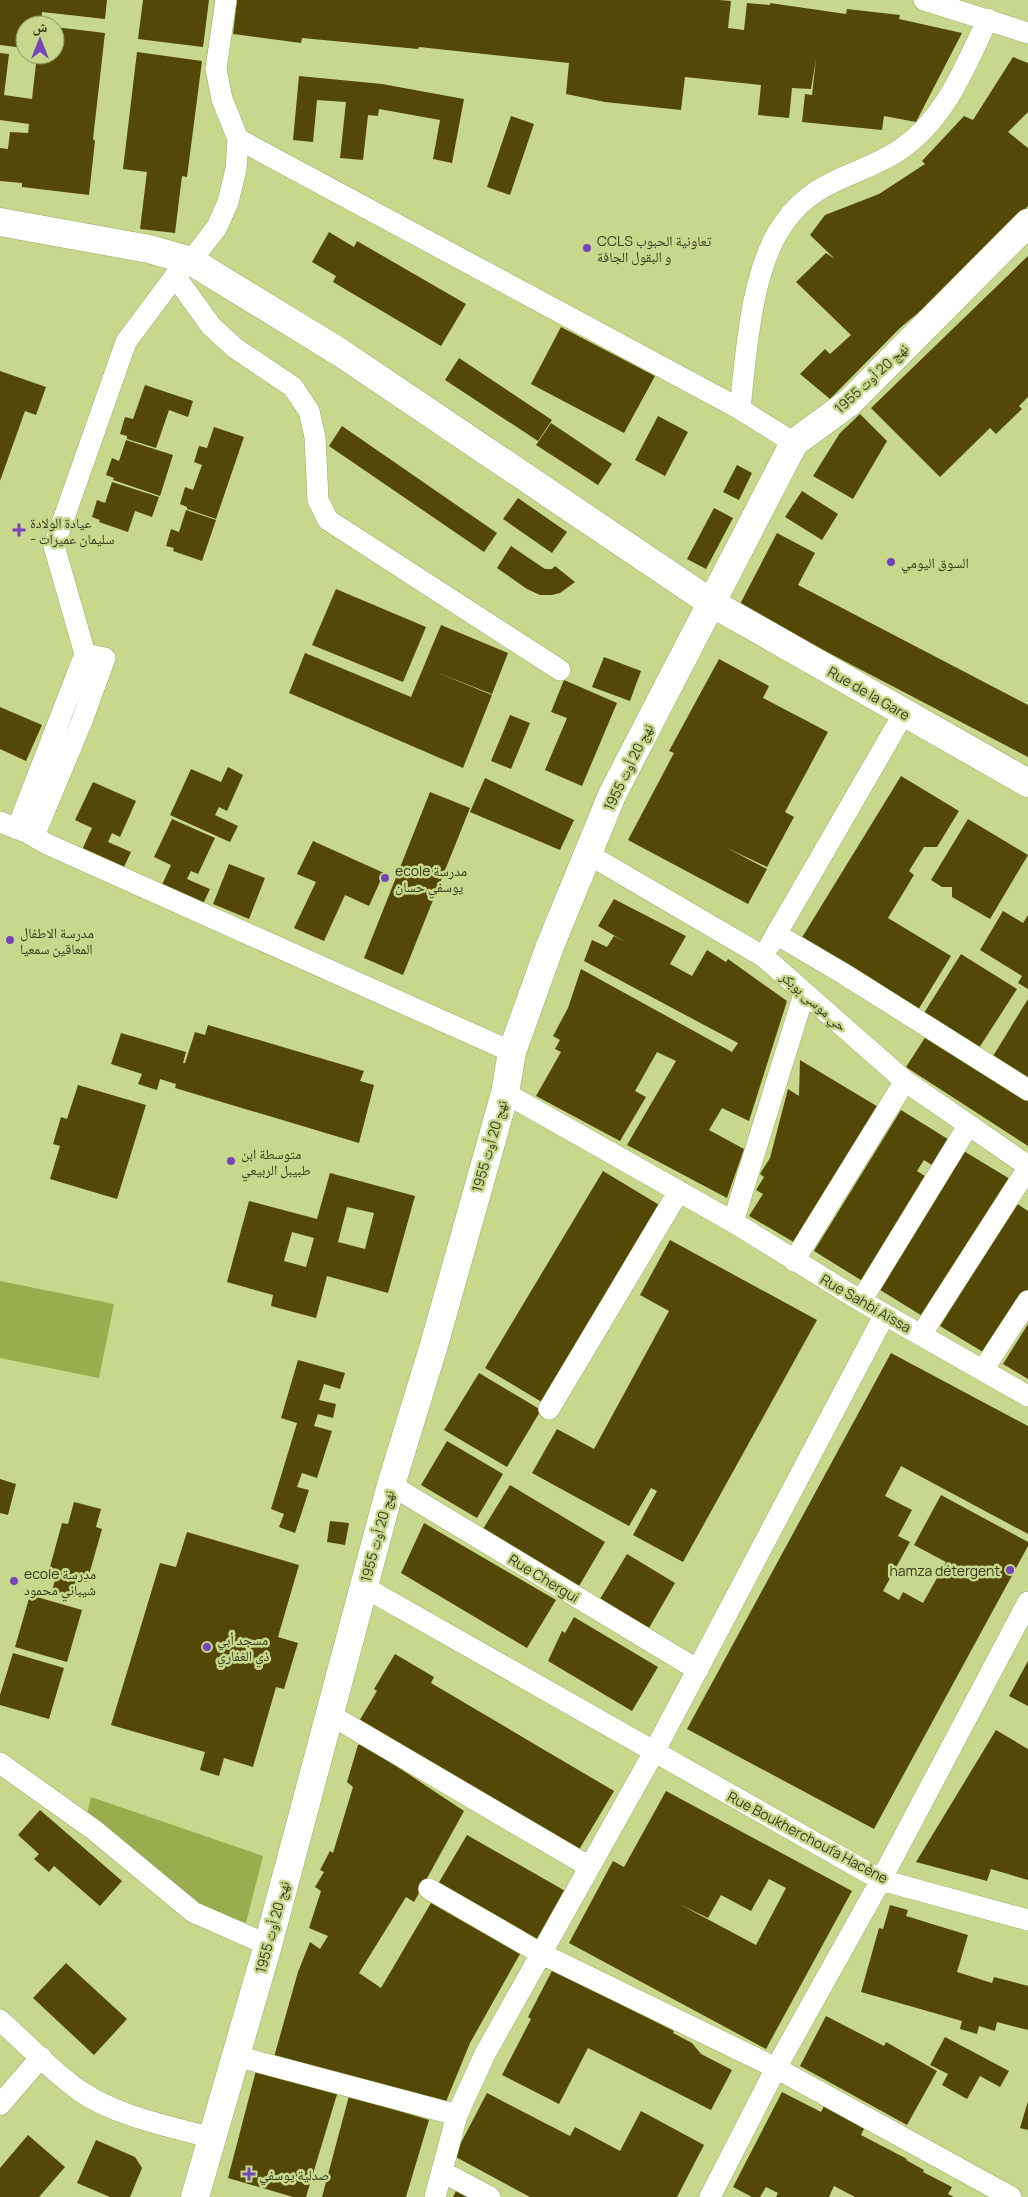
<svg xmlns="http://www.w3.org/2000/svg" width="1028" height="2197" font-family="Manrope,'Noto Naskh Arabic',sans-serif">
	<rect width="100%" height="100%" fill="#c7d88d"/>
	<path fill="#9aad4e" d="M0 1281 114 1304 99 1378 0 1358Z
		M91 1797 263 1856 246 1923 197 1905 87 1814Z"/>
	<path fill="#534805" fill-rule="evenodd" d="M0 0H107L105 19 42 12 41 25H25V48L0 45Z
		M143 0H209L203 47 138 39Z
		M237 0H719L731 1 728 28 744 30 747 3 770 5V3L846 14 847 9 900 15 899 19 962 33 916 122 884 116 882 130 802 122 805 94 812 95 816 59 811 89 792 88 789 118 758 115 761 85 685 77 681 110 605 102 566 94 569 63 419 47 418 49 302 38 301 43 233 34Z
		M55 27 105 33 93 139 95 141 89 195 22 187V183L0 181V148L8 149 10 132 28 133 29 124 0 120V53L9 54 4 95 32 99 37 55H55Z
		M137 52 202 61 187 177 182 176 175 233 140 229 147 172 123 169Z
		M1013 57 1028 63V112L1008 132 1028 148V206L962 276 900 328 830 399 800 374 825 349 830 354 851 335 796 282 826 253 835 259 810 235 825 215 879 194 925 164 922 161 964 116 973 120Z
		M299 76 382 84 464 99 452 163 433 159 440 120 379 109 378 116 368 115 363 160 340 158 346 102 317 100 313 142 293 140Z
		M511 116 534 124 510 195 487 187Z
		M329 232 354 247 357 241 466 304 441 346 333 282 336 276 312 262Z
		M1028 256V397L1019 406 1022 409 996 434 990 428 940 477 871 408Z
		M561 327 655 376 624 433 531 384Z
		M459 358 552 420 538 441 445 380Z
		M0 371 46 387 36 415 25 411 0 481Z
		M145 385 193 401 188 417 169 410 156 448 127 439V436L120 434 125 417 133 419Z
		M860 414 887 441 853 499 813 476 840 433Z
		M658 416 688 432 665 476 635 460Z
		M551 423 612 464 598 485 536 445Z
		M342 426 497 533 484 552 329 446Z
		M214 427 244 437 216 519 187 509V507L180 504 185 487 193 490 202 465 194 462 199 446 207 448Z
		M126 440 173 455 160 496 113 480 114 478 106 475 112 458 119 461Z
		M737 465 752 473 739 500 723 492Z
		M112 482 159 497 152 517 135 511 128 532 99 522 100 520 92 517 97 500 105 503Z
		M802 491 838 514 822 540 785 517Z
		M518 498 567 532 552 553 503 519Z
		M714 508 733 518 706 569 687 559Z
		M186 510 216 520 202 561 173 551 174 548 166 546 171 529 179 532Z
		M777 533 815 553 798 585 1028 705V757L739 606Z
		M511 546 545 569H552L555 566 575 582 560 593 552 595H540L527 589 497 568Z
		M336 589 426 627 403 682 312 645Z
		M441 625 508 653 492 694 433 671 492 695 463 768 289 693 305 653 411 697Z
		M604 657 641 671 630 701 592 687Z
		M719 659 769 686 763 698 828 732 785 812 794 817 767 867 725 847 767 869 748 904 628 840 674 753 669 751Z
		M564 680 617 703 582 786 545 770 567 718 551 712Z
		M0 707 42 725 26 761 0 749Z
		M510 715 530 723 511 769 491 761Z
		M228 767 243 775 227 811 219 807 215 815 238 826 230 842 170 815 191 769 221 782Z
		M901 776 959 811 937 847H924L909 871 914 875 888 918 951 956 918 1010 801 939Z
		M485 778 574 820 560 850 470 812Z
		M93 782 136 801 120 837 112 833 108 842 131 852 123 869 82 850 92 828 75 820Z
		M430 792 470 808 403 975 364 958Z
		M172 819 215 838 198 874 191 871 187 879 210 889 202 906 161 887 171 865 154 857Z
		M968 819 1028 855 990 919 952 897V887H942L931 880Z
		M313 841 384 873 369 906 345 895 324 941 294 928 316 882 297 874Z
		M229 864 265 878 249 919 213 904Z
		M614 899 686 936 670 964 692 976 707 950 726 962 728 959 787 1001 749 1121 722 1108 709 1130 744 1149 727 1198 627 1145 676 1061 657 1052 635 1091 646 1097 620 1141 536 1096 561 1052 555 1049 560 1040 553 1036 568 1008 581 969 732 1052 738 1043 584 961 592 940 607 947 614 936 627 943 598 926Z
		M1003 911 1023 923 1028 915V989L1018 983 1022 976 980 950Z
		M961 954 1017 989 979 1048 924 1013Z
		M1028 999V1085L990 1061Z
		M208 1025 364 1071 360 1081 374 1085 359 1143 175 1088 176 1084 160 1079 157 1090 138 1084 142 1074 111 1064 121 1033 186 1052 183 1063H185L195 1032 205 1035Z
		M928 1033 1028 1098V1146L906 1067Z
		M800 1060 880 1108 797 1244 749 1216 763 1194 756 1190 764 1177 760 1174 770 1158 788 1089 799 1096Z
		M78 1085 146 1105 117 1199 50 1179 60 1146 53 1144 61 1117 67 1119Z
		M901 1110 951 1141 935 1167 924 1160 917 1171 928 1178 864 1282 814 1251Z
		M962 1150 1010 1179 924 1317 877 1288Z
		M603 1171 666 1209 545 1404 485 1368Z
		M330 1173 415 1196 388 1293 327 1276 316 1318 271 1306 273 1295 227 1282 249 1201 317 1219ZM347 1207 374 1213 365 1249 338 1242ZM292 1232 314 1238 306 1267 284 1261Z
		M1016 1203 1028 1211V1290L988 1355 940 1326Z
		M670 1240 817 1320 683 1562 633 1535 657 1491 651 1488 629 1526 532 1473 557 1429 594 1449 669 1311 640 1295Z
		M1028 1324V1379L1003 1364Z
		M891 1353 1028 1426V1534L901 1466 885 1496 912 1510 898 1536 910 1542 883 1591 899 1600 903 1592 923 1603 946 1562 914 1545 941 1495 1028 1542V1546L874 1829 687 1729Z
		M298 1360 345 1373 340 1389 324 1384 319 1400 336 1404 333 1418 318 1414 314 1426 332 1431 317 1478 302 1473 297 1487 309 1490 295 1533 279 1527 284 1514 271 1509 297 1423 281 1418Z
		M479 1373 541 1410 507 1467 444 1430Z
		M447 1441 503 1474 477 1518 421 1485Z
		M0 1479 16 1484 8 1515 0 1513Z
		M510 1485 605 1542 579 1586 483 1529Z
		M74 1502 101 1509 96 1527 102 1529 87 1582 80 1580 75 1597 52 1591 58 1570 50 1567 62 1523 68 1524Z
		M330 1521 349 1523 345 1545 327 1542Z
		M424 1523 556 1600 527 1648 401 1573Z
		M187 1532 299 1565 278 1637 298 1643 284 1689 276 1687 253 1767 224 1758 219 1776 200 1770 205 1752 111 1725 160 1563 176 1567Z
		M627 1554 675 1583 649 1628 600 1599Z
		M30 1595 82 1610 67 1662 15 1647Z
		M574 1617 658 1667 632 1711 548 1661 562 1631 565 1633Z
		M13 1653 64 1668 49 1719 0 1705V1695Z
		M395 1654 434 1677 431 1683 614 1791 577 1853 358 1723 377 1691 374 1689Z
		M1028 1661V1706L1009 1696Z
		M996 1730 1028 1749V1880L991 1869 987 1881 916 1862Z
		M363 1744 464 1811 414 1902 406 1897 359 1973 381 1988 431 1903 520 1954 470 2043 443 2109 274 2057 298 1972 310 1942 320 1949 328 1936 309 1928 321 1891 315 1887 324 1872 320 1870 330 1851 333 1853 353 1787 347 1782 358 1745Z
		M666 1791 852 1891 766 2049 569 1943 613 1861 624 1867ZM769 1879 786 1888 756 1945 679 1904 708 1918 721 1895 751 1911Z
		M40 1810 122 1881 100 1906 54 1866 49 1872 34 1859 39 1854 18 1835Z
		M467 1835 567 1892 538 1941 438 1884Z
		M890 1905 908 1910 906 1916 968 1935 957 1972 992 1983 994 1977 1028 1986V2030L997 2022 995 2031 979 2026 977 2034 960 2029 962 2021 861 1992 879 1928 883 1929Z
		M66 1963 127 2019 94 2055 33 1998Z
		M556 1963 612 2000 674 2031 673 2033 692 2043 701 2054 732 2070 711 2110 588 2048 559 2104 502 2075 531 2019 528 2017Z
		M826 2016 884 2046 886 2042 937 2071 907 2125 800 2066Z
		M945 2037 1009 2071 1000 2087 980 2076 967 2099 942 2085 948 2074 930 2065Z
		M257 2067 338 2091 306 2197H293L228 2178Z
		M782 2092 821 2112 824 2106 865 2127 861 2135 907 2159 906 2160 924 2170 923 2172 952 2187 948 2194 954 2197H855L834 2186 829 2197H776L778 2193 766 2187 760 2197H752L733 2187Z
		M487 2093 570 2136 575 2127 620 2151 641 2111 704 2145 677 2197H530L454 2156Z
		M349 2096 429 2120 406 2197H322Z
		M1028 2101V2130L1020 2128Z
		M28 2135 65 2167 39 2197H0V2168Z
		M96 2140 135 2157 142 2168 130 2197H110L77 2183Z
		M458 2187 479 2197H453Z"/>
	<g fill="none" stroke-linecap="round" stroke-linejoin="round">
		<g stroke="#9aa960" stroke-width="22">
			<path id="street" d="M924 0 1028 33
				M238 139 740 409 794 443
				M175 276 211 326 235 348 293 387 309 411 315 437 318 500 328 520 560 670
				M740 409C746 354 751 268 784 223 816 177 860 177 901 149 946 118 964 68 988 19
				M0 822 26 832 47 844 512 1052
				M17 829 85 654 54 546 126 342 175 276 191 261 217 227 228 202 236 169 238 139 222 99 216 69 226 0
				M34 836 82 721 105 658 85 654
				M588 854 764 957 905 1081 1028 1166
				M776 934 844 974 1028 1090
				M770 945 904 713
				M505 1093 733 1222 861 1301 1028 1396
				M733 1222 804 994
				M794 1261 905 1081
				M861 1301 968 1126
				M921 1335 1028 1168
				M983 1370 1028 1301
				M549 1409 679 1191
				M391 1485 698 1670
				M364 1587 881 1880 1028 1920
				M329 1714 588 1866
				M0 1763 94 1830 193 1912 268 1945
				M429 1889 540 1953 776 2068 881 1880 1028 1602
				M0 2020C26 2043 51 2071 80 2091 116 2116 171 2127 213 2138
				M236 2056 457 2115
				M0 2105 41 2057
				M443 2172 490 2197
				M435 2197 457 2115 485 2054 654 1752 885 1314
				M710 2197 776 2068 1011 2197"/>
		</g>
		<g stroke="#9aa960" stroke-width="29">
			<path id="secondary" d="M0 222 149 249 191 261 341 353 710 602 1028 783
				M195 2197 268 1945 391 1485 434 1345 505 1093 512 1052 550 946 612 795 794 443 850 402 1028 223"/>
		</g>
		<use href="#street" stroke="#fff" stroke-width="21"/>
		<use href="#secondary" stroke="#fff" stroke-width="28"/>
	</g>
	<g fill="#7543ba" stroke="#c7d88d" stroke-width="2">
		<circle cx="587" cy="248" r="5"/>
		<path d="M16.5 522.5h5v5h5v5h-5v5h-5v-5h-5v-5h5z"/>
		<circle cx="891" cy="562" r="5"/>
		<circle cx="385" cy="878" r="5"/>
		<circle cx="10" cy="940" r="5"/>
		<circle cx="231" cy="1161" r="5"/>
		<circle cx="1010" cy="1570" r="5"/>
		<circle cx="14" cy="1581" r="5"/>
		<circle cx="207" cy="1647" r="5"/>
		<path d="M246.5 2166.5h5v5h5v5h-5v5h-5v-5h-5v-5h5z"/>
	</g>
	<g text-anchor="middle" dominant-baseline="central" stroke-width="5" stroke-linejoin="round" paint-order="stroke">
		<g font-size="14" fill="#343b1c" stroke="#c7d88d" text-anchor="start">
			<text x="597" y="240">CCLS تعاونية الحبوب<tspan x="597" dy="16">و البقول الجافة</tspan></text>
			<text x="30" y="522">عيادة الولادة<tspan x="30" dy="16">- سليمان عميرات</tspan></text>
			<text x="901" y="562">السوق اليومي</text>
			<text x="395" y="870">ecole مدرسة<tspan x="395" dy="16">يوسفي حسان</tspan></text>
			<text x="20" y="932">مدرسة الاطفال<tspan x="20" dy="16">المعاقين سمعيا</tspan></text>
			<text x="241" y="1153">متوسطة ابن<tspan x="241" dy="16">طبيبل الربيعي</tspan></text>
			<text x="1000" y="1570" text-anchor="end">hamza détergent</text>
			<text x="24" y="1573">ecole مدرسة<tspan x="24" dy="16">شيباني محمود</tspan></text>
			<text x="217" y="1639">مسجد أبي<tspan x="217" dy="16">ذي الغفاري</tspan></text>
			<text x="259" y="2174">صدلية يوسفي</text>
		</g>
		<g font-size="14" fill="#343b1c" stroke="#c7d88d">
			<text transform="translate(871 378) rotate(-43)">نهج 20 أوت 1955</text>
			<text transform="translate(869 693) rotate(30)">Rue de la Gare</text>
			<text transform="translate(628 767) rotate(-64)">نهج 20 أوت 1955</text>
			<text transform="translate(814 1001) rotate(41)">حي موسى بوبكر</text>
			<text transform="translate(489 1146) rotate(-74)">نهج 20 أوت 1955</text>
			<text transform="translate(866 1303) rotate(30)">Rue Sahbi Aïssa</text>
			<text transform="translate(377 1536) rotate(-75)">نهج 20 أوت 1955</text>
			<text transform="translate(544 1578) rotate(31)">Rue Chergui</text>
			<text transform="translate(808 1837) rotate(28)">Rue Boukherchoufa Hacène</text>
			<text transform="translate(272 1927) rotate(-75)">نهج 20 أوت 1955</text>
		</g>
	</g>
	<g transform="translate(40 40)"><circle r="24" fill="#c7d88d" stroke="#8c9960"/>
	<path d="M0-4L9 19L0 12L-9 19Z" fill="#7543ba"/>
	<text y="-8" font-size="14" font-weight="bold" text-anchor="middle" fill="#343b1c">ش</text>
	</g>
</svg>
